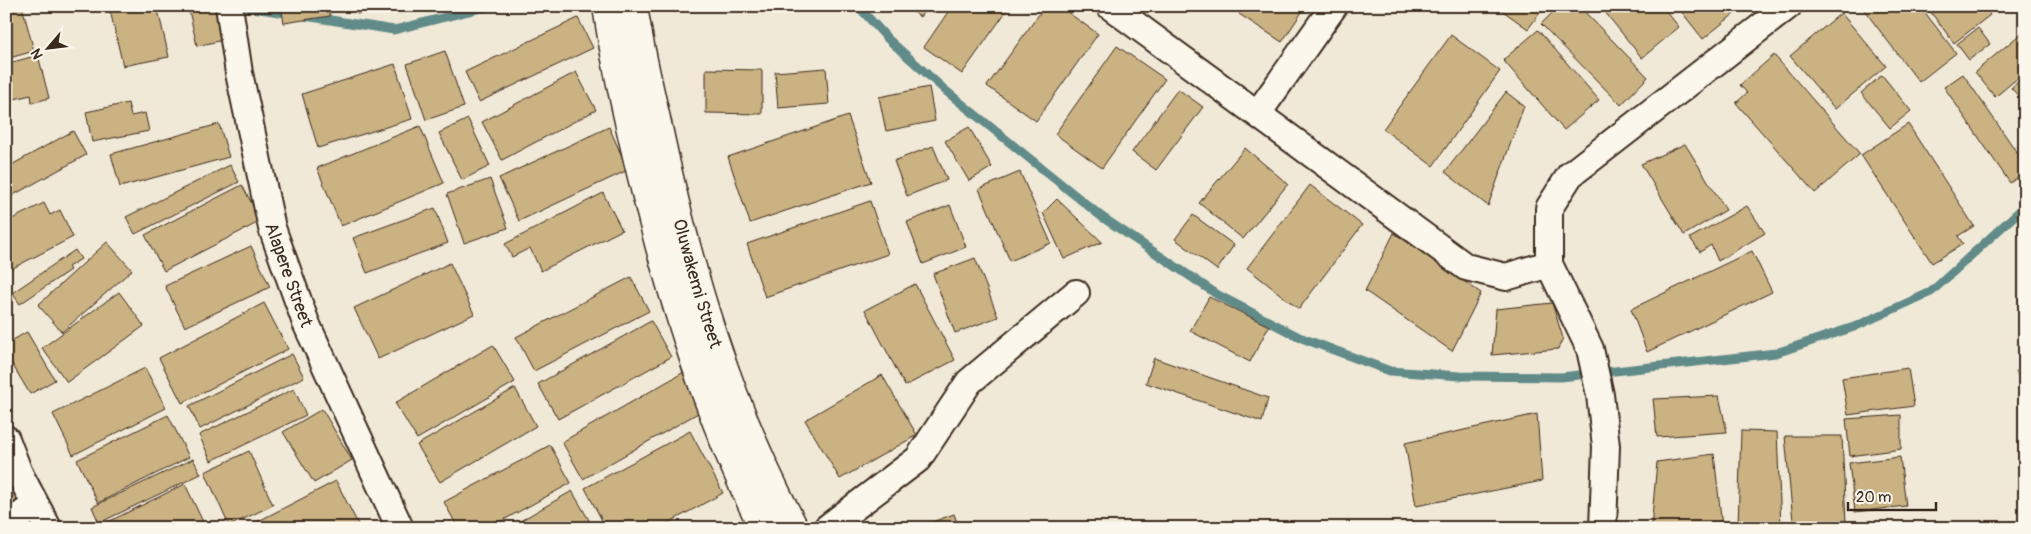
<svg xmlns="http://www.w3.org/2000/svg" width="2031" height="534" font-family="Pangolin,sans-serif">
	<rect width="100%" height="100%" fill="#f1e9d7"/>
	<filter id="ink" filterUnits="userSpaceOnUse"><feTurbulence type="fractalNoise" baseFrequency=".02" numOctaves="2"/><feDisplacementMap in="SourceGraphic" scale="10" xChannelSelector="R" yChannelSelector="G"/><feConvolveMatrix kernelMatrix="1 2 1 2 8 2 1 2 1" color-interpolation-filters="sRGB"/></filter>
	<g filter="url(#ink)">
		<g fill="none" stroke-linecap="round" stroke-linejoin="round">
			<path stroke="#618b89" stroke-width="9" d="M241 6 292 14
				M858 6 888 39 946 91 1102 217 1218 295 1299 337 1390 371 1460 376 1561 377 1776 353 1854 327 1931 292 2025 206
				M305 16 394 30 489 6"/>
		</g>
		<path fill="#cbb282" stroke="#3b2a1e" d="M6 6H22L34 51 6 59Z
			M109 6H157L169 57 123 66Z
			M188 6H216L223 40 197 46Z
			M281 6H329L330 16 284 23Z
			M356 6H394L357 14Z
			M906 6H928L920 17Z
			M952 6H1010L962 74 924 47Z
			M1045 6H1059L1098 34 1036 121 987 86Z
			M1243 6H1306L1282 42 1239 14Z
			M1496 6H1545L1528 29Z
			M1559 6H1579L1648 77 1621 105 1541 24Z
			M1600 6H1662L1679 27 1642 58Z
			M1677 6H1744L1703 39Z
			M1861 6H1920L1956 53 1919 82Z
			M1926 6H1984L1990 15 1954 43Z
			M1841 13 1886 66 1835 109 1790 56Z
			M578 18 593 48 479 102 465 72Z
			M1978 28 1990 44 1969 60 1957 44Z
			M1538 30 1599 100 1564 130 1503 60Z
			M2024 31 2025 72 1995 97 1975 72Z
			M1451 35 1500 71 1433 166 1383 129Z
			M1117 46 1165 79 1102 168 1055 134Z
			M445 51 464 107 426 120 407 64Z
			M38 55 49 98 32 103 31 95 6 101V64Z
			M1774 55 1860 154 1815 193 1736 103 1747 93 1740 85Z
			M395 64 412 119 318 148 302 94Z
			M826 68 829 104 778 108 775 72Z
			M706 69 762 70V114L706 113Z
			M576 72 596 110 502 160 482 122Z
			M1963 74 2025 164V172L2010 183 1944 87Z
			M1882 75 1911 111 1890 128 1861 93Z
			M2025 76V103L2011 88Z
			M929 87 935 121 886 131 879 97Z
			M1178 89 1203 107 1156 170 1132 152Z
			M1506 92 1524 106 1488 206 1445 172Z
			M128 103 131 116 145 113 149 131 92 142 86 112Z
			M848 116 871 182 750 223 728 157Z
			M468 119 490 166 462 180 439 133Z
			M219 124 229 157 120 187 111 154Z
			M1908 124 1974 226 1958 236 1963 244 1932 263 1861 155Z
			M420 126 444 183 341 226 317 168Z
			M609 127 628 170 519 221 499 178Z
			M969 127 992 167 969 181 945 141Z
			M73 131 86 155 6 199V168Z
			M1685 144 1726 210 1684 235 1641 164Z
			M933 146 947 180 907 196 894 161Z
			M1245 148 1288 184 1243 239 1199 203Z
			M230 165 239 182 135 234 126 217Z
			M1020 172 1051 243 1010 261 979 189Z
			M490 179 508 228 464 243 447 194Z
			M242 185 261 221 164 271 145 235Z
			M1310 185 1362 225 1299 309 1247 268Z
			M603 193 622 230 541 271 530 248 512 257 505 244Z
			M1057 199 1102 242 1064 259 1043 213Z
			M870 201 888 254 765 297 747 244Z
			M44 203 50 215 60 210 73 237 9 270 6 266V222Z
			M950 205 966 247 923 264 907 222Z
			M1747 206 1765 233 1718 261 1711 245 1700 252 1690 238Z
			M435 208 448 243 367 273 353 238Z
			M1193 215 1234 245 1217 270 1175 239Z
			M1394 233 1481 293 1452 351 1365 291Z
			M107 242 132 270 62 332 38 305Z
			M251 246 270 287 185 327 165 286Z
			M75 250 81 259 68 267 70 270 20 304 12 293Z
			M1752 251 1772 292 1647 352 1631 309Z
			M975 258 998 317 955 333 933 274Z
			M450 263 474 314 378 359 354 308Z
			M631 277 649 311 534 371 516 337Z
			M915 284 955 360 905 386 865 310Z
			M119 292 144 326 67 382 42 348Z
			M1209 297 1269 326 1250 362 1190 331Z
			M264 303 288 349 182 403 159 358Z
			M1552 303 1563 338 1558 349 1492 355 1496 309Z
			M651 321 671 357 558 419 538 384Z
			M27 332 55 380 30 394 6 354V344Z
			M493 345 515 382 417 439 395 403Z
			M292 354 304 377 200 429 189 406Z
			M1154 358 1268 398 1262 422 1146 383Z
			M145 368 166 408 73 455 53 414Z
			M1908 368 1914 406 1848 415 1842 378Z
			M2025 368V397L2016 371Z
			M684 372 705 409 583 479 562 442Z
			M882 375 917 435 840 479 805 420Z
			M515 388 536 426 440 482 417 445Z
			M294 389 306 415 211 461 199 435Z
			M1719 396 1727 432 1657 437 1653 399Z
			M322 409 352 460 314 483 283 432Z
			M1537 414 1542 481 1416 506 1405 443Z
			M168 415 189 457 98 503 77 460Z
			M1901 415V449L1850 456 1846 419Z
			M690 431 723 493 659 528H606L585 488Z
			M1741 431 1777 432 1781 527 1738 528Z
			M1785 436H1842L1846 524 1793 521Z
			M550 445 571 483 489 528H458L444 502Z
			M249 451 273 505 229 526 205 472Z
			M1714 454 1722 527 1651 528 1657 462Z
			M1900 457 1906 506 1855 512 1849 463Z
			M193 459 201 474 99 523 92 507Z
			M6 474 22 500 6 510Z
			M336 481 359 526 245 528Z
			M185 484 204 524 197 528H106L104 524Z
			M572 491 589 520 575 528H508Z
			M954 514 959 528H916Z"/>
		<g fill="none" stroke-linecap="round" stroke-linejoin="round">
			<g stroke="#3b2a1e" stroke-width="30">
				<g id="minor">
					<path id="s1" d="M229 6 239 73 272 228 306 323 400 528"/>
					<path d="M1110 6 1466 267 1506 277 1549 264"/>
					<path d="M1258 113 1334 6"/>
					<path d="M6 439 19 473 48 528"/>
					<path d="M6 526 35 505"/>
					<path d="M827 528 918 459 969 382 1076 293"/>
					<path d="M1603 528 1606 446 1600 395 1590 349 1549 264V208L1570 175 1788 6"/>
				</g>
			</g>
			<g stroke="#3b2a1e" stroke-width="31">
				<g id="tertiary">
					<path d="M607 6C619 87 639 168 660 247 687 343 718 439 764 528"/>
					<path id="s2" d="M633 6C639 47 649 88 658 128 687 266 727 403 794 528"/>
				</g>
			</g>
			<use href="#minor" stroke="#fbf7ec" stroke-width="26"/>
			<use href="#tertiary" stroke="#fbf7ec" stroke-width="28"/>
		</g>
	</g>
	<g text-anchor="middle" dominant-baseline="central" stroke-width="5" stroke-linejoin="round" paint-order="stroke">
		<g font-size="18" fill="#3b2a1e" stroke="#fbf7ec">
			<text stroke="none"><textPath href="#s1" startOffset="276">Alapere Street</textPath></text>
			<text stroke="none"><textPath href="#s2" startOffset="285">Oluwakemi Street</textPath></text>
		</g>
	</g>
	<rect width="2031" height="534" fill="none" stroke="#fbf7ec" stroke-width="25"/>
	<rect x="12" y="12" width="2006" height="509" fill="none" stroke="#3b2a1e" stroke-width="2" filter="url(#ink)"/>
	<g transform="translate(48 48) rotate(242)" stroke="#fbf7ec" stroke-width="4" paint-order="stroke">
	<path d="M0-4L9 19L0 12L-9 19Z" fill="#3b2a1e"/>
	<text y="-8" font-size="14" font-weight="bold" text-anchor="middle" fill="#3b2a1e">N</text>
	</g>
	<path d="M1848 502v8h88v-8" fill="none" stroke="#3b2a1e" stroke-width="2.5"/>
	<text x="1856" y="502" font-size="15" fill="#3b2a1e" stroke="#fbf7ec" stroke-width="4" paint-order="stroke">20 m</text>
</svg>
